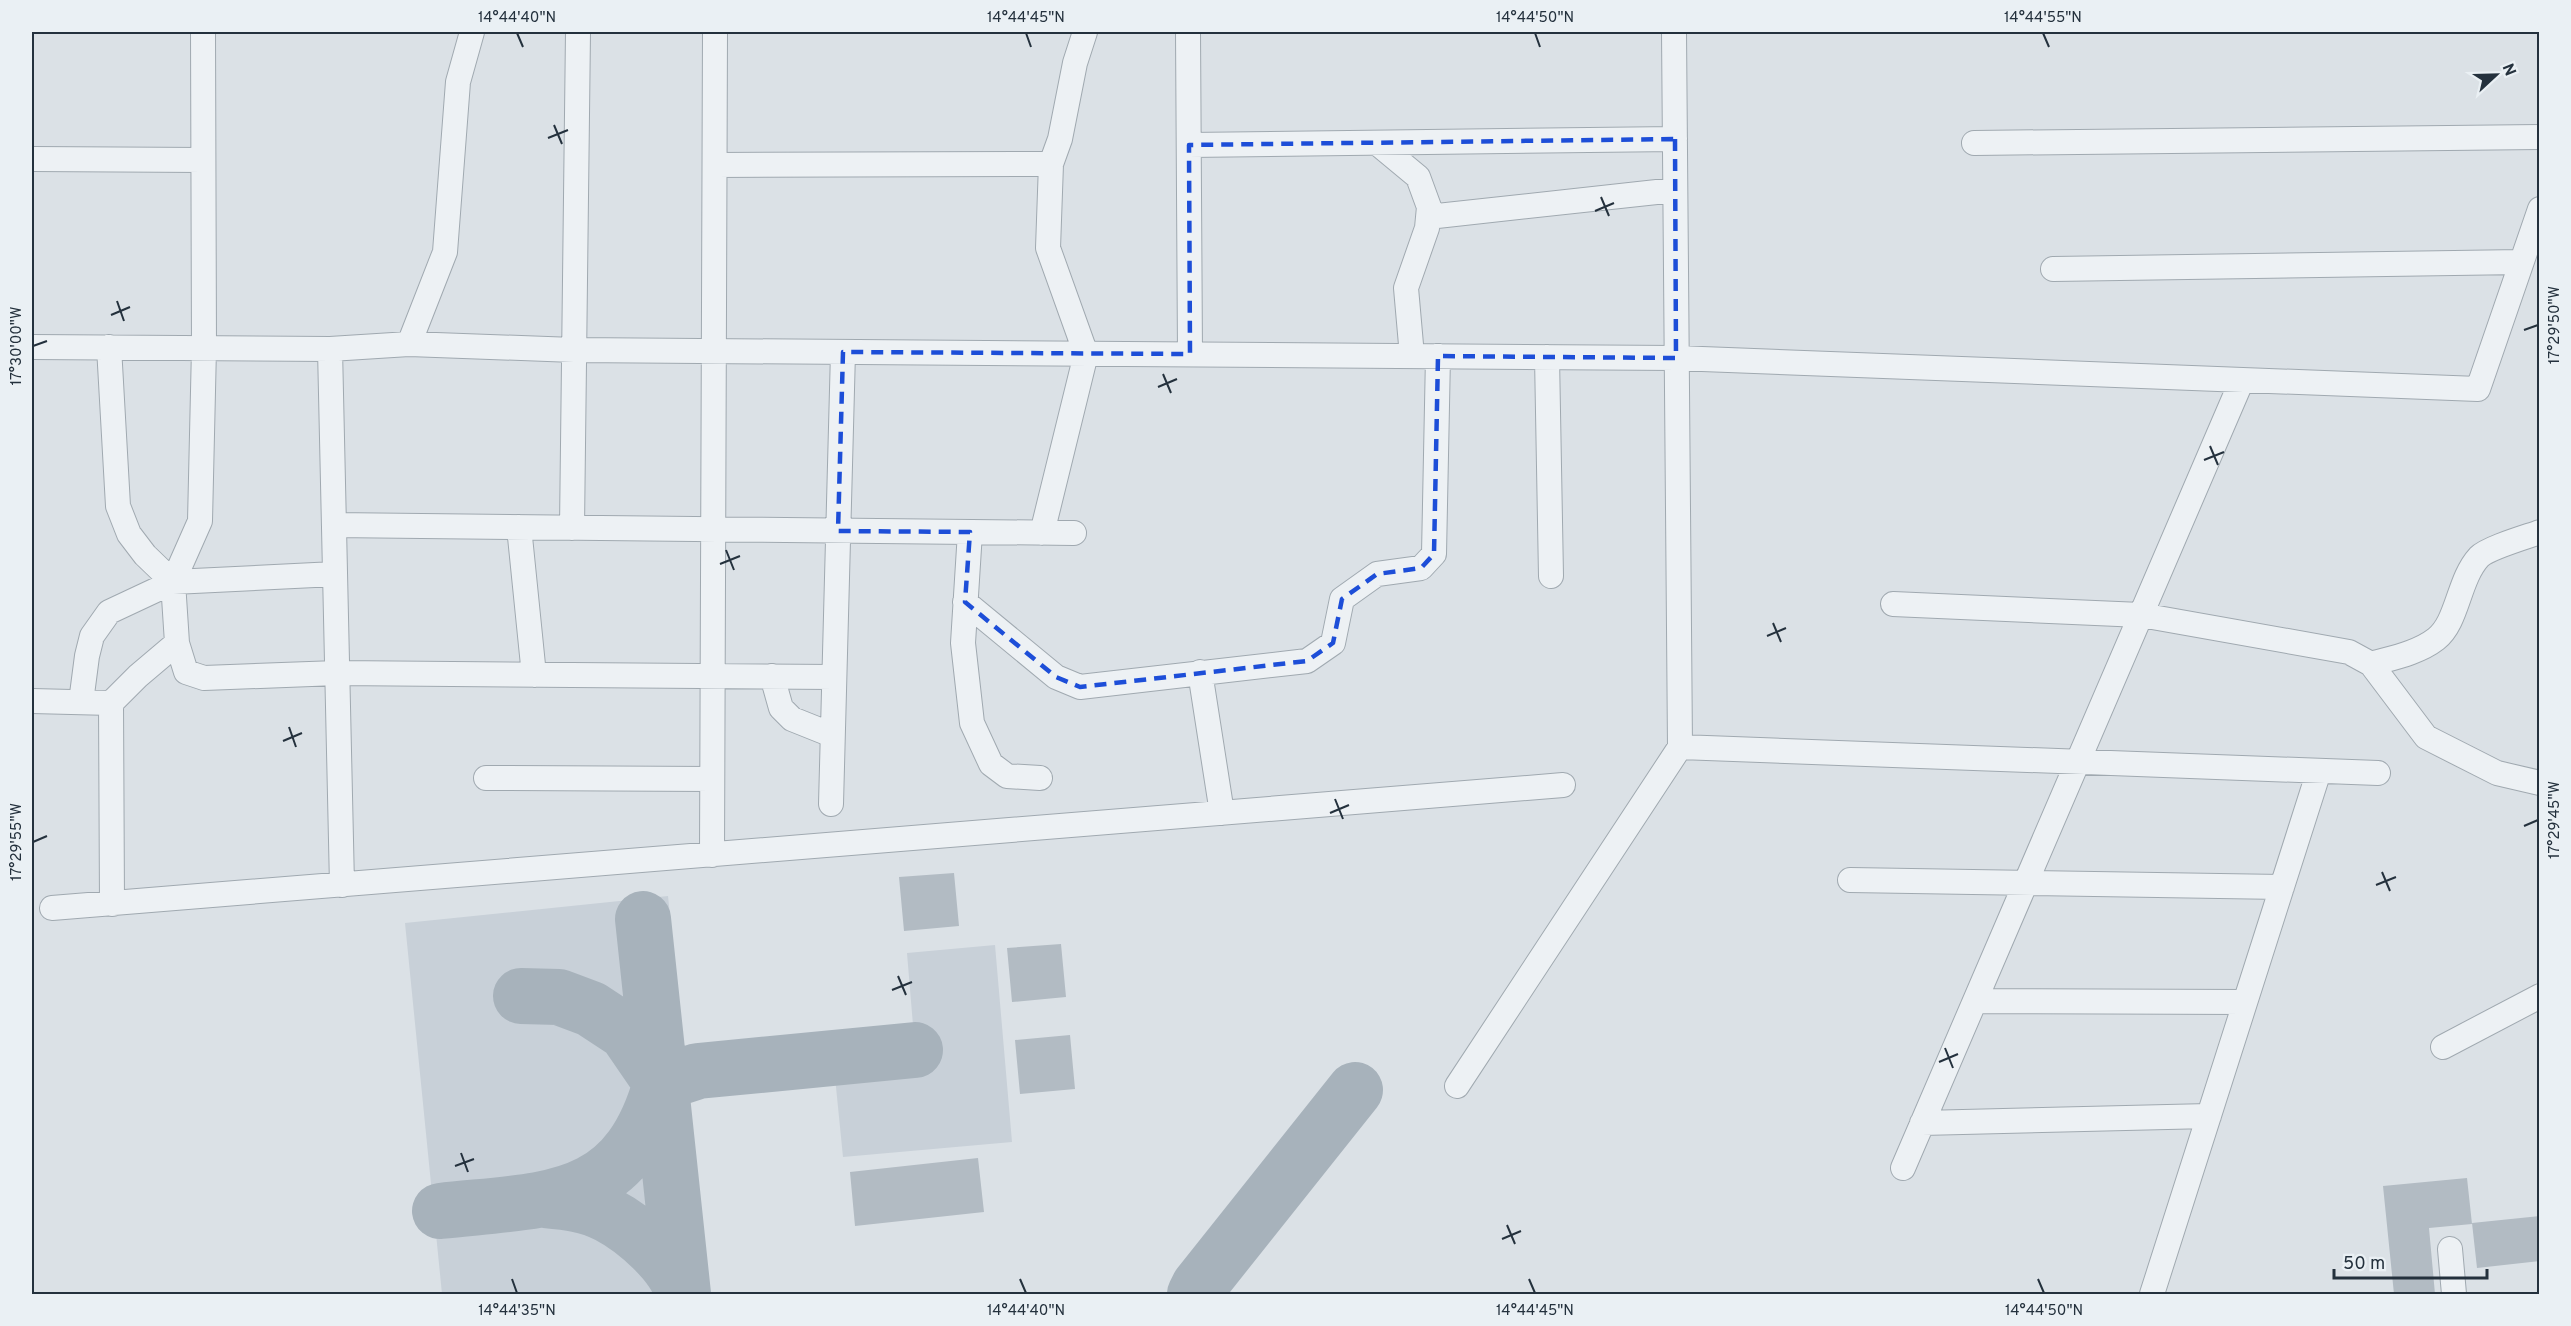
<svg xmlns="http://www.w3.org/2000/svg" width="2571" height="1326" font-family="Overpass,sans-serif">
	<rect width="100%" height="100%" fill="#dbe1e6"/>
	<path fill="#c8d0d8" d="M668 896 709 1294H442L405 923Z
		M995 945 1012 1142 843 1157 833 1057 915 1049 907 953Z"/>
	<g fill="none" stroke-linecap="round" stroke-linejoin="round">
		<path stroke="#a7b2bb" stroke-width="56" d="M643 919 683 1294
			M661 1083 698 1071 915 1050
			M545 1200C566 1202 588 1204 608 1215 633 1228 678 1265 682 1294
			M440 1211C548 1199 626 1207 661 1083L626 1032 591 1009 559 997 521 996
			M1195 1294 1199 1286 1355 1090"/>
	</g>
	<path fill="#b2bbc3" d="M954 873 959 926 904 931 899 877Z
		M1061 944 1066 997 1012 1002 1007 948Z
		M1070 1035 1075 1089 1020 1094 1015 1040Z
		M978 1158 984 1212 855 1226 850 1172Z
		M2467 1178 2472 1224 2429 1228 2435 1294H2394L2383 1186Z
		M2540 1216V1261L2477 1268 2472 1223Z"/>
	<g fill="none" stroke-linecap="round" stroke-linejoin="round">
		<g stroke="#a0a9b0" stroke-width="26">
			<path id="street" d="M203 32 204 348 200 521 173 582 177 643 186 672 204 678 337 673 834 677
				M1188 32 1190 354
				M1377 143 1418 177 1429 207 1427 228 1406 288 1412 356
				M1974 143 2540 137
				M1189 145 1675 139
				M32 159 203 160
				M715 165 1051 164
				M1428 217 1675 190
				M2053 269 2521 262
				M409 344 445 252 458 82 472 32
				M32 347 330 349 409 344 574 350 1676 358 2478 389 2540 209
				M330 349 342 885
				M1547 357 1551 576
				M334 525 1074 533
				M519 527 534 675
				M572 528 578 32
				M970 532 963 643 972 723 991 764 1007 776 1040 778
				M1042 533 1086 354 1048 248 1051 164 1060 139 1075 63 1085 32
				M173 582 335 574
				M965 602 1056 677 1080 687 1307 661 1333 643 1342 599 1377 574 1421 568 1434 554 1438 356
				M1893 604 2141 615 2349 652 2371 664 2426 737 2497 773 2540 783
				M2371 664C2392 658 2418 653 2436 639 2458 622 2458 580 2479 557 2488 548 2526 537 2540 532
				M1200 672 1222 813
				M772 676 781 708 792 719 832 735
				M32 701 111 703 112 904
				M81 702 87 656 92 636 109 612 173 582 145 555 129 534 118 506 109 347
				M111 703 138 676 177 643
				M1680 747 2378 773
				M486 778 712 779
				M831 804 843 352
				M712 855 715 32
				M1850 880 2282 887
				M52 908 1563 785
				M1975 1001 2245 1002
				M2443 1047 2540 996
				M1457 1086 1680 747 1674 32
				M1922 1123 2209 1116
				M1903 1168 2242 380
				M2450 1249 2454 1294
				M2152 1294 2319 771"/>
		</g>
		<use href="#street" stroke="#edf1f4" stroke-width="24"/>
	</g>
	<path fill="none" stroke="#1d4ed8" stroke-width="4.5" stroke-dasharray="12 8" stroke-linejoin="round" d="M1675 139 1676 358 1438 356 1434 554 1421 568 1377 574 1342 599 1333 643 1307 661 1080 687 1056 677 965 602 970 532 838 531 843 352 1190 354 1189 145Z"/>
	<path fill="none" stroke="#24313d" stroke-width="2" d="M517 33 523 47M1026 33 1031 47M1535 33 1540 47M2043 33 2049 47M554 125 562 144M548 138 568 130M1601 197 1609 216M1595 211 1614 203M117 301 124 321M111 315 130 307M2524 330 2538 325M33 346 47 341M1163 374 1171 393M1158 387 1177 379M2210 446 2218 465M2204 460 2224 452M726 550 734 570M720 564 740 556M1773 623 1781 642M1767 636 1786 628M289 727 296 747M283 741 302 733M1335 799 1343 819M1330 813 1349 805M2524 826 2538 820M33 842 47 836M2382 872 2390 891M2376 885 2396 877M898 976 906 995M892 990 912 982M1945 1048 1953 1068M1939 1062 1958 1054M461 1153 468 1172M455 1166 474 1159M1507 1225 1515 1244M1502 1239 1521 1231M512 1279 517 1293M1020 1279 1026 1293M1529 1279 1535 1293M2038 1279 2044 1293"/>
	<rect width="2571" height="1326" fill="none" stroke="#eaf0f4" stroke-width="66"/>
	<g transform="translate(2496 75) rotate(68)" stroke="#eaf0f4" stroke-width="4.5" paint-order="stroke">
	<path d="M0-4.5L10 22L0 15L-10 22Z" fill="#24313d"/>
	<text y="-9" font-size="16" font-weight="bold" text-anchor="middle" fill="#24313d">N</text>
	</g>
	<path d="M2334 1269v9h153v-9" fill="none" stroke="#24313d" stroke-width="3"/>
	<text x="2343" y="1269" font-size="18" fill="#24313d" stroke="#eaf0f4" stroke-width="4.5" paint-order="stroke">50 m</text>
	<rect x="33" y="33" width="2505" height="1260" fill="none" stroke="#24313d" stroke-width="2"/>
	<g font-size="15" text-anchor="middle" fill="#24313d">
		<text x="517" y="22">14°44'40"N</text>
		<text x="1026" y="22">14°44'45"N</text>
		<text x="1535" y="22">14°44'50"N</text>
		<text x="2043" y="22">14°44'55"N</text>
		<text transform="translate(2554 325) rotate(-90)" y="5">17°29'50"W</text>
		<text transform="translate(16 346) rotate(-90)" y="5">17°30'00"W</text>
		<text transform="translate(2554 820) rotate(-90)" y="5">17°29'45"W</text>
		<text transform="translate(16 842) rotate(-90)" y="5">17°29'55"W</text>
		<text x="517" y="1315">14°44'35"N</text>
		<text x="1026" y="1315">14°44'40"N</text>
		<text x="1535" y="1315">14°44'45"N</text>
		<text x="2044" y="1315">14°44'50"N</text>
	</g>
</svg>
